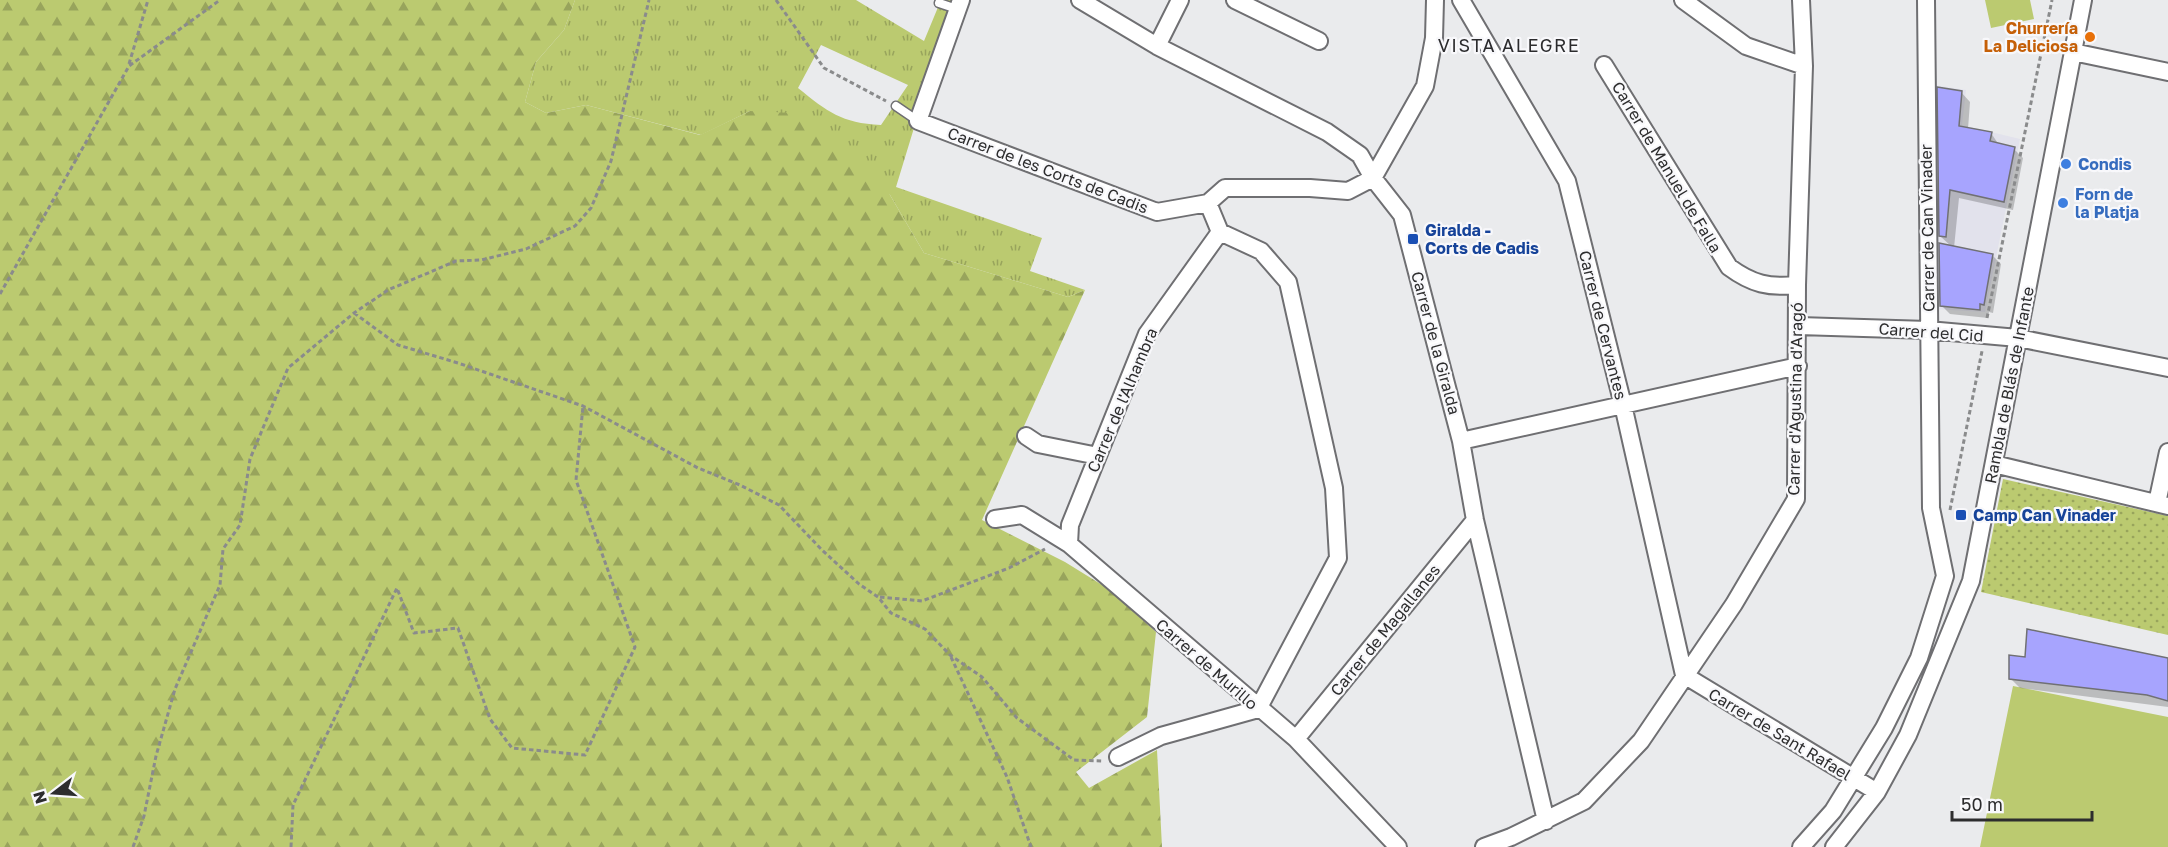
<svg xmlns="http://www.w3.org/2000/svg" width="2168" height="847" font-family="'Golos Text',sans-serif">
	<defs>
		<pattern id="grass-tufts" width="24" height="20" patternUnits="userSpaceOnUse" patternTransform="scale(1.5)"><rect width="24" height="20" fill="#bbca70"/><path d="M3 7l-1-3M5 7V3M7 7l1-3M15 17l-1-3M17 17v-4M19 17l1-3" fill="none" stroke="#98a45c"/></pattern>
		<pattern id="forest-firs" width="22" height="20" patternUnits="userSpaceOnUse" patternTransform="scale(1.5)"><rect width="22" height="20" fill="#bbca70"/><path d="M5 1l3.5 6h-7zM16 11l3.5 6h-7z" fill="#98a45c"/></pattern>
		<pattern id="park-dots" width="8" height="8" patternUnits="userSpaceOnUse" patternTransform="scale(1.5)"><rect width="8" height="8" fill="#bbca70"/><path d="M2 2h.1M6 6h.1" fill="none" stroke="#98a45c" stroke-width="1.8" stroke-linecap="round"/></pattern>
	</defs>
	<rect width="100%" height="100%" fill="#eaebed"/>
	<path fill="#e2e2ec" d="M1934 85 1966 90 1962 125 2020 139 1985 312 1933 309Z"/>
	<path fill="url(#grass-tufts)" fill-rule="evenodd" d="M575 0H856L924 41 941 0H953L896 187 1042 238 1030 271 1085 290 1068 297 924 253 890 195 750 111 701 135 586 105 546 113 525 102 536 62 564 30ZM821 45 908 85 881 125C841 123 828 112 798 88Z"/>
	<path fill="url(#forest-firs)" d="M0 0H575L564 30 536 62 525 102 546 113 586 105 700 135 750 111 792 113 863 164 890 195 924 253 1068 297 1085 290 982 520 1065 562 1107 588 1156 632 1147 717 1076 772 1089 788 1157 750 1162 847H0Z"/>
	<path fill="url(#park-dots)" d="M2003 479 2168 516V635L1981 592Z"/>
	<path fill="#bbca70" d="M1985 0H2030L2034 19 1991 28Z
		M2013 686 2168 717V847H1980Z"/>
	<path fill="#0003" d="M1961 92 1970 102 1968 129 1991 133 1999 145 2014 149 2023 158 2013 210 1959 198 1954 248 1992 255 2001 264 1993 313 1989 312 1988 318 1950 314 1941 305 1952 247 1940 236Z
		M2026 658 2168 660V707L2020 688 2011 679Z"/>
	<path fill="#a7a4fe" stroke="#707073" stroke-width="1.5" d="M1937 87 1962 91 1959 126 1992 132 1990 141 2015 147 2004 202 1950 190 1946 237 1939 236Z
		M1939 243 1993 254 1984 305 1980 304V310L1940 306Z
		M2027 629 2168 658V701L2147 695 2009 679V655L2025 657Z"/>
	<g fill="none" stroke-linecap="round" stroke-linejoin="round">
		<g stroke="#6f6f72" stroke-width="11">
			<path id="lane" d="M939 3 957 9
				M896 106 918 121"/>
		</g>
		<g stroke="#6f6f72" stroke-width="20">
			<path id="street" d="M961 0 918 121 1157 212 1208 203 1225 188H1310L1348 191 1373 178 1425 86 1434 38 1435 0
				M1080 0 1157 46 1327 132 1360 155 1373 178 1402 215 1461 441 1475 520 1546 821
				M1235 0 1319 41
				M1461 0 1567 181 1623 405 1684 675 1877 792
				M1683 0 1746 46 1804 66
				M1157 46 1180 0
				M2073 52 2168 72
				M1604 65 1729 267C1752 284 1769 288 1797 285
				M1799 326 1928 330 2018 338 2168 368
				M1026 436 1038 444 1098 456
				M1461 441 1798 366
				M1994 464 2168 506
				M2157 503 2168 452
				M995 519 1022 515 1069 544 1296 739 1398 847
				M1069 544 1070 525 1147 334 1220 232 1208 203
				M1296 739 1475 520
				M1118 757 1161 736 1258 709 1338 558 1334 488 1288 282 1261 251 1220 232
				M1484 847 1511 837 1584 801 1641 741 1734 604 1796 499 1797 285 1804 66 1801 0
				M1801 847 1833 811 1884 728 1919 658 1945 576 1931 508 1926 0
				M1834 847 1877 792 1908 735 1971 581 2083 0"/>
		</g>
		<path stroke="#8a8b8c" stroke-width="3" stroke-dasharray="4.5 3" stroke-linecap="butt" d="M776 0 824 68 886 101
			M129 64 148 0
			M0 294 129 66 220 0
			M354 313 398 345 458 363 583 406 698 468 740 485 779 505 822 550 859 584 878 597 891 613 925 629 950 655 982 677 1017 718 1074 760 1103 761
			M1987 318 2052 0
			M1950 510 1982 351
			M880 597 922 601 1009 568 1045 549
			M951 657 1007 777 1031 847
			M133 847 144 816 156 756 175 689 220 585 223 549 240 525 250 459 288 368 354 313 388 290 456 261 481 260 526 249 575 226 591 208 611 161 649 0
			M291 847 293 805 397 588 414 633 458 628 490 719 512 748 585 755 635 647 576 480 583 406"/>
		<use href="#lane" stroke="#fff" stroke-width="8"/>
		<use href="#street" stroke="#fff" stroke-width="16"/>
	</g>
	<circle fill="#e8710a" stroke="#f8f8fb" stroke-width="2" cx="2090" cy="37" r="6"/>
	<g fill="#3f7fe0" stroke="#f8f8fb" stroke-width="2">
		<circle cx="2066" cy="164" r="6"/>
		<circle cx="2063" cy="203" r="6"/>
	</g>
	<g fill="#1a4fb4" stroke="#f8f8fb" stroke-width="2">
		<rect x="1407" y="233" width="12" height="12" rx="3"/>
		<rect x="1955" y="509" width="12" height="12" rx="3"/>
	</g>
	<g text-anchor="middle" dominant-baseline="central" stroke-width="4.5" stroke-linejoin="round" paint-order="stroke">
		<g font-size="16" font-weight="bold" fill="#c56008" stroke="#f8f8fb" text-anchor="end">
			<text x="2078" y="28">Churrería<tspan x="2078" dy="18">La Deliciosa</tspan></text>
		</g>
		<g font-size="16" font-weight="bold" fill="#366cbe" stroke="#f8f8fb" text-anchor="start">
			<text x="2078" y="164">Condis</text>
			<text x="2075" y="194">Forn de<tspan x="2075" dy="18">la Platja</tspan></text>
		</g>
		<g font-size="16" fill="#2d2d2e" stroke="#f8f8fb">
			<text transform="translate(1667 167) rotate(59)">Carrer de Manuel de Falla</text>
			<text transform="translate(1048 170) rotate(21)">Carrer de les Corts de Cadis</text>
			<text transform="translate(1927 228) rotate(-91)">Carrer de Can Vinader</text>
			<text transform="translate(1603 325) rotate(76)">Carrer de Cervantes</text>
			<text transform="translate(1931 332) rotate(4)">Carrer del Cid</text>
			<text transform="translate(1436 343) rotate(75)">Carrer de la Giralda</text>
			<text transform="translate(2009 385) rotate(-79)">Rambla de Blás de Infante</text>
			<text transform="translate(1795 399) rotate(-89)">Carrer d'Agustina d'Aragó</text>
			<text transform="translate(1122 400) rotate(-67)">Carrer de l'Alhambra</text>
			<text transform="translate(1385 630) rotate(-51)">Carrer de Magallanes</text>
			<text transform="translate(1207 664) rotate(41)">Carrer de Murillo</text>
			<text transform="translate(1780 734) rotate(31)">Carrer de Sant Rafael</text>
		</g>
		<g font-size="16" font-weight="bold" fill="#164399" stroke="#f8f8fb" text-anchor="start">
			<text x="1425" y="230">Giralda -<tspan x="1425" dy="18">Corts de Cadis</tspan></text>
			<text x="1973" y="515">Camp Can Vinader</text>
		</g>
		<g font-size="18" letter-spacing="1.5" fill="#2c2c2e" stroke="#f8f8fb">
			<text x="1509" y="45">VISTA ALEGRE</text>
		</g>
	</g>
	<g transform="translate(54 793) rotate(253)" stroke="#f8f8fb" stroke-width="4.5" paint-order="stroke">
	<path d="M0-4.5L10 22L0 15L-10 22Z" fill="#2d2d2e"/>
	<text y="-9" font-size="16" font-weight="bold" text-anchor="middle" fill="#2d2d2e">N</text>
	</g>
	<path d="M1952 811v9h140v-9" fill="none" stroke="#2d2d2e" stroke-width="3"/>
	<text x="1961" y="811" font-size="18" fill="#2d2d2e" stroke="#f8f8fb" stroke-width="4.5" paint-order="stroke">50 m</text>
</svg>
